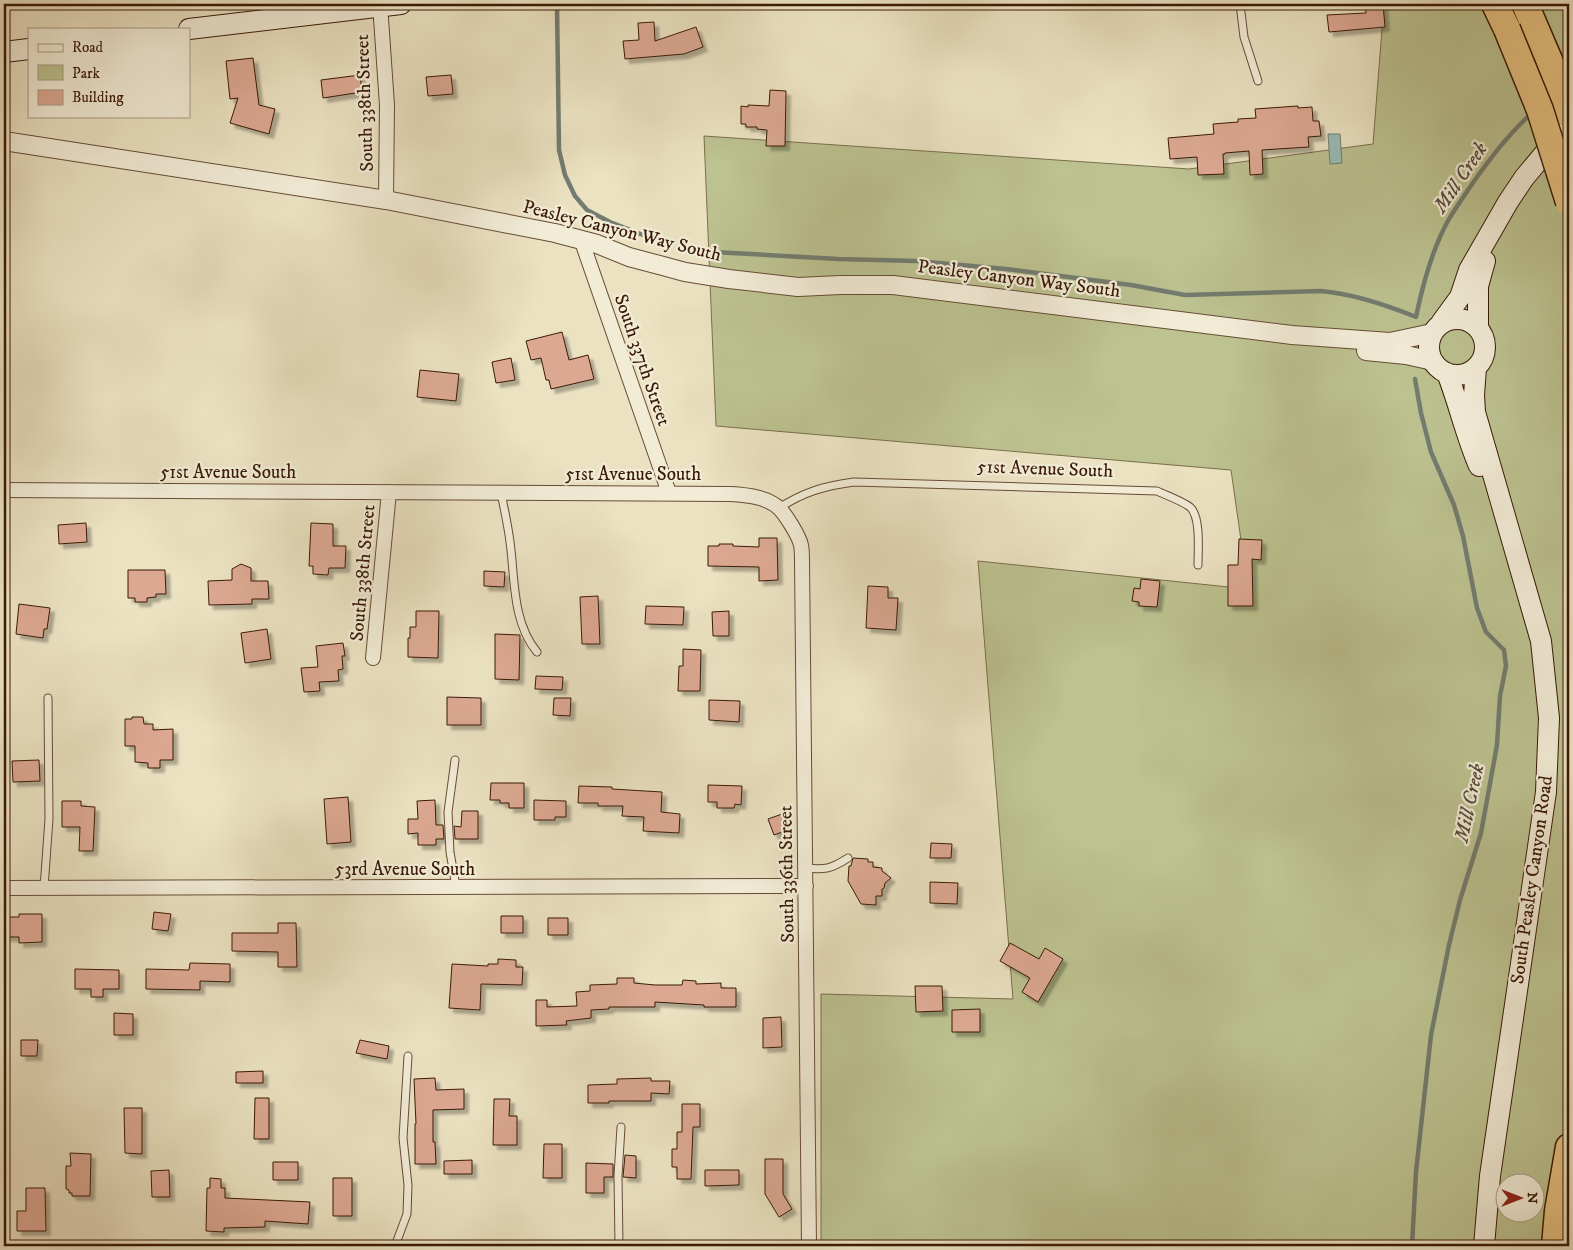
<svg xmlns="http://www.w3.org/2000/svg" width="1573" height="1250" font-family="'IM FELL DW Pica',serif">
	<defs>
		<filter id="shadow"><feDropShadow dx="4.5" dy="4.5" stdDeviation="1" flood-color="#0004"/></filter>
	</defs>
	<rect width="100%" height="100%" fill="#ebe2c2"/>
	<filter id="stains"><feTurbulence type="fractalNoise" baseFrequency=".004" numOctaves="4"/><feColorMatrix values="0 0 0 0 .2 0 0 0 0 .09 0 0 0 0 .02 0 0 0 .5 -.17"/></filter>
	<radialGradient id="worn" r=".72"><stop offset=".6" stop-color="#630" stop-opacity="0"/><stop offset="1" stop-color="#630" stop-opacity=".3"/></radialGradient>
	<path fill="#bcc290" stroke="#7b6e4b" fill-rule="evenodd" d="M1384 4H1569V1246H821V994L1013 999 978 561 1248 589 1231 470 716 426 704 136 1189 169 1373 144ZM1506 1182H1536V1212H1506Z"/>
	<path fill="#99bdb7" stroke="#737c70" d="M1328 134H1340L1342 163 1330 164Z"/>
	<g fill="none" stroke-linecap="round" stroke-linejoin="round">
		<path stroke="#737c70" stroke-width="4.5" d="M557 5 559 150 565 175 575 196 587 210 610 222 648 237
			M714 252 838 259 916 261 1006 269 1131 285 1185 295 1321 291C1354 294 1384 304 1416 317 1423 283 1432 249 1449 219 1455 209 1462 199 1468 190 1487 162 1507 135 1532 113
			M1412 1246 1416 1172 1431 1035 1449 945 1460 900 1481 833 1497 745 1500 696 1506 666 1504 650 1486 632 1477 608 1463 536 1454 505 1431 452 1421 413 1415 379"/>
	</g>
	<path fill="#dca892" stroke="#3a1a06" filter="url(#shadow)" d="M1365 4H1383L1385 27 1329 32 1327 15 1366 13Z
		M654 22 655 41 696 27 703 47 684 54 625 59 623 41 639 40 638 23Z
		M253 58 259 105 275 109 269 134 230 123 238 98 230 99 226 61Z
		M360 75 362 92 323 98 321 80Z
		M451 75 453 94 428 96 426 77Z
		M770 90 786 91 785 146H766L767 130 757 129V127H746V124H741V106L748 107V105L769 106Z
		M1298 106V108L1312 107 1313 121H1319L1321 136 1308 137 1309 147 1262 150 1263 174 1250 175 1249 151 1225 153V154H1223L1224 174 1198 175 1197 157 1170 159 1168 138 1214 134 1213 124 1238 122V119L1256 118 1255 109Z
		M562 332 569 360 588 355 594 379 551 389 549 380H546L541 358 531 360 526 341Z
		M511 358 515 380 496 383 492 362Z
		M420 370 459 374 456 401 417 397Z
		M86 523 87 542 59 544 58 525Z
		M311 523 333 524V546H346L345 568H329L328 575 313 574V566H309Z
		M759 538H777L778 580 759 581V567L708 566V546H719V544H733V546L759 547Z
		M1239 539 1262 540 1261 560 1252 559 1253 606H1228V565H1238Z
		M241 564 251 568V581H268L269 599H252V604L209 605 208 581 232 580V569Z
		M128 570H165L166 594H156V597L147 598V602H135V598H128Z
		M484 571 505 572 504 587 484 586Z
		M1141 579 1160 581 1157 607 1139 606V602L1132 601 1134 588 1140 589Z
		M868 586 888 587V598H898L896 630 866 628Z
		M598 596 600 644H582L580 597Z
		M19 604 50 608 47 629H44L43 638 16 634Z
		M646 606 684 607 683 625 645 624Z
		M416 611H439L438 658 408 657V638H410V627H416Z
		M729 611V636H713L712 612Z
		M267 629 271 659 245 663 241 633Z
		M495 634 520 635 519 680 495 679Z
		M343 643 345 656H342L343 669 338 670 339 681 319 682 320 691 304 692 301 668 318 667 316 646Z
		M683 649 701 650 700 691H678L679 666H683Z
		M536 676 563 677 562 690 535 689Z
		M447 697 481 698V725H447Z
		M554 698H571L570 716 553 715Z
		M709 700 740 701 739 722 709 720Z
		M132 717H143L144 724H153V730L173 729V760H160V768H148V763L135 762V746H125V719H132Z
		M39 760 40 781 13 782 12 761Z
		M491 783H524V808H509V803H500V800H490Z
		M708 785 742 786 741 805 735 804 734 808H717V802H708Z
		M579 786 612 787V789L662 792 661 812 680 814 679 833 643 831 644 817 622 816 623 806H598V803H578Z
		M348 797 351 842 327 844 324 799Z
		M435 800 436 825H443L444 839H436V845H418V833L408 834V819H418L417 801Z
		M534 800 566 801V817H555V820H534Z
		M62 801H81V806L95 807 93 851H79L80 827H62Z
		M462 811H478V839H455L454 826 461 827Z
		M782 814 788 830 774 835 768 819Z
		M931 843 952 844 951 858H930Z
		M853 858 868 859V862H873V867L882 868V871L891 878 885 883 884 888 882 889V896H876V905L861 904 848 881 849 866H851Z
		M930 882 958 883 957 904 930 903Z
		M154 912 171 914 168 931 152 929Z
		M19 914H42V942L19 943V937H4V917H19Z
		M501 916H523V933H501Z
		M548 918H568V935H548Z
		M278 923H296L297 967H278V952L232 951V933H278Z
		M1010 943 1039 959 1045 948 1063 959 1038 1002 1022 992 1030 978 1000 961Z
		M498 959 516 960V967H523L522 985 481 984 480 1010 449 1008 452 964 488 966V964H498Z
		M190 963 230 964V982L200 981V990L146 989V969L189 970Z
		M75 969 119 970V989H103V997H91V989H75Z
		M617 978H634V983L655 985H682L683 980 696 981V984L721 983V988H736V1007H704V1005L655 1002V1007H609V1009L591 1010V1018L566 1021 567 1025 536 1026V1000H547V1007L577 1006 576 992 590 991V985L617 984Z
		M915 986H942L943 1011 916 1012Z
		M980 1009V1032H952V1010Z
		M114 1013 133 1014V1035H114Z
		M781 1017 782 1047 763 1048V1018Z
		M21 1040H38L37 1056H21Z
		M360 1040 389 1046 387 1059 356 1053Z
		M263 1071V1083H236V1072Z
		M435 1078 436 1090 464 1089V1109L433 1110V1142H435L436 1164H415V1124H416L414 1079Z
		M651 1078V1081H670L669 1094 651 1093V1101H609V1103H588V1085L617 1084V1079Z
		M255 1098H269V1139H254Z
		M494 1099H510L509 1116H517V1145H493Z
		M682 1104H700V1127H693L691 1179H677V1167H672V1149H677V1132H682Z
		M124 1108H142V1154L125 1153Z
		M544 1144H562V1178H543Z
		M70 1153 91 1154 90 1196H72V1193H69V1190L66 1189V1166H71Z
		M625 1155 636 1156V1178L623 1177Z
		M765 1159H783V1194L792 1209 779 1217 765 1194Z
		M472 1160V1174H444V1161Z
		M273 1162H298V1180H273Z
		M586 1163 613 1164V1177H604V1193H586Z
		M169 1170 170 1197H152L151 1171Z
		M705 1170H739V1185L705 1186Z
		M210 1178 221 1179V1188H225V1198L310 1202 308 1224 265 1221V1227L224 1228V1232L206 1231 207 1188H210Z
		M333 1178H352V1216H333Z
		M26 1188H45L46 1231H17V1211H26Z"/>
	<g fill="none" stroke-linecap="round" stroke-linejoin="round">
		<g stroke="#664c35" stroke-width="9">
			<path id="service" d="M1240 4 1244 37 1258 81
				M501 492C504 509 508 525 510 542 515 578 512 622 537 652
				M779 508C804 492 824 486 854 482L1157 491C1168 496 1180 500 1190 507 1201 517 1198 550 1198 565
				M455 760 448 812 450 852 456 887
				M806 868C825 870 831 869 848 858
				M44 888 49 819 48 698
				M395 1246 407 1214 408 1185 403 1138 408 1056
				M619 1246 618 1176 621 1127"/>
		</g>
		<g stroke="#664c35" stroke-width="16">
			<path id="minor" d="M380 4 387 105 386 200
				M581 239 669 493
				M4 490 731 494C747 495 767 497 779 508 786 515 799 536 801 545 802 550 802 555 802 560L809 1246
				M373 658 389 492
				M4 888 806 886"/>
		</g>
		<g stroke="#664c35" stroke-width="20">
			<path id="tertiary" d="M4 141 386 200 555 233 597 244 629 257 663 266 685 272 729 279 798 287 840 285H893L1292 335 1390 342 1432 333
				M1366 351 1406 355 1433 361"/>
		</g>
		<g stroke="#3a1a06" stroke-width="22">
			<path id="secondary" d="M189 29 401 4
				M4 52 29 49
				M1429 347a28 28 0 1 1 56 0a28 28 0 1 1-56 0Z
				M1441 323 1460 297 1469 270 1508 202 1524 178 1569 124
				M1478 328V286L1485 261
				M1476 368 1474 395 1475 412 1541 641 1549 718 1546 792 1490 1176 1484 1246
				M1447 373C1459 404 1466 436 1479 466"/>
		</g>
		<g stroke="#3a1a06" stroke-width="29">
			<path id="motorway" d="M1495 4 1507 29
				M1525 4 1549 60 1569 115
				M1555 1246 1558 1211 1569 1147"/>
		</g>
		<use href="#service" stroke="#f2ecd7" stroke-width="7"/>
		<use href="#minor" stroke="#f2ecd7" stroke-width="14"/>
		<use href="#tertiary" stroke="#f2ecd7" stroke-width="18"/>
		<use href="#secondary" stroke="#f2ecd7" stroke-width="20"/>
		<use href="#motorway" stroke="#e6c181" stroke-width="26"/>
		<g stroke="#3a1a06" stroke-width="29" stroke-linecap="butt">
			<path id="motorway-bridge" d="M1507 29 1540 110 1569 202"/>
		</g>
		<use href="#motorway-bridge" stroke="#e6c181" stroke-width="26"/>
	</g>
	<g text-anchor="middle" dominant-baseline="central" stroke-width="4.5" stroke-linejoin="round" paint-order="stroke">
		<g font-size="19" fill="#3a1a06" stroke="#f2ecd7">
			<text transform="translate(365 103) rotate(-92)">South 338th Street</text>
			<text transform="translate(622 231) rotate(14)">Peasley Canyon Way South</text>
			<text transform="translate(1019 279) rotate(7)">Peasley Canyon Way South</text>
			<text transform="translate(642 360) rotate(71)">South 337th Street</text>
			<text transform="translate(1045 469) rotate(2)">51st Avenue South</text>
			<text x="228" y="472">51st Avenue South</text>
			<text x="633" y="474">51st Avenue South</text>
			<text transform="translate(363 573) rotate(-85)">South 338th Street</text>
			<text x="405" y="869">53rd Avenue South</text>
			<text transform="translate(787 874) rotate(-91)">South 336th Street</text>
			<text transform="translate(1532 880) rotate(-82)">South Peasley Canyon Road</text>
		</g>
		<g font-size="20" font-style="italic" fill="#564b3b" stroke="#f2ecd7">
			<text transform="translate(1461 178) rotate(-56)">Mill Creek</text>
			<text transform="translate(1470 803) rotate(-78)">Mill Creek</text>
		</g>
	</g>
	<rect width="1573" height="1250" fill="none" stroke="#ebe2c2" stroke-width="20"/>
	<rect x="5" y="5" width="1563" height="1240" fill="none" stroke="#3a1a06" stroke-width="2.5"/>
	<rect x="10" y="10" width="1553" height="1230" fill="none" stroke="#3a1a06"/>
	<rect x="28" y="28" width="162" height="90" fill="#f2ecd7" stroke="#a89883"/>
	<rect x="38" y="44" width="25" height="8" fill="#f2ecd7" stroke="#a89883"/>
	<text x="72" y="52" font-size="15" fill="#3a1a06">Road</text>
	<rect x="38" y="65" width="25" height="15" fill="#bcc290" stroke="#a89883"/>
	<text x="72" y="78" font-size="15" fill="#3a1a06">Park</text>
	<rect x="38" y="90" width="25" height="15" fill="#dca892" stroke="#a89883"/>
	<text x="72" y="102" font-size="15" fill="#3a1a06">Building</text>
	<g transform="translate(1520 1198) rotate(90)"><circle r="24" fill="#f2ecd7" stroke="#a89883"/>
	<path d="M0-4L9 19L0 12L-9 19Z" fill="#8f2418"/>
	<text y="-8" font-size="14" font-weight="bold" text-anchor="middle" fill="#3a1a06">N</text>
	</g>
	<rect width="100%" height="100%" filter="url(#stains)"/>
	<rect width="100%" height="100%" fill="url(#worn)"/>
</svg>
